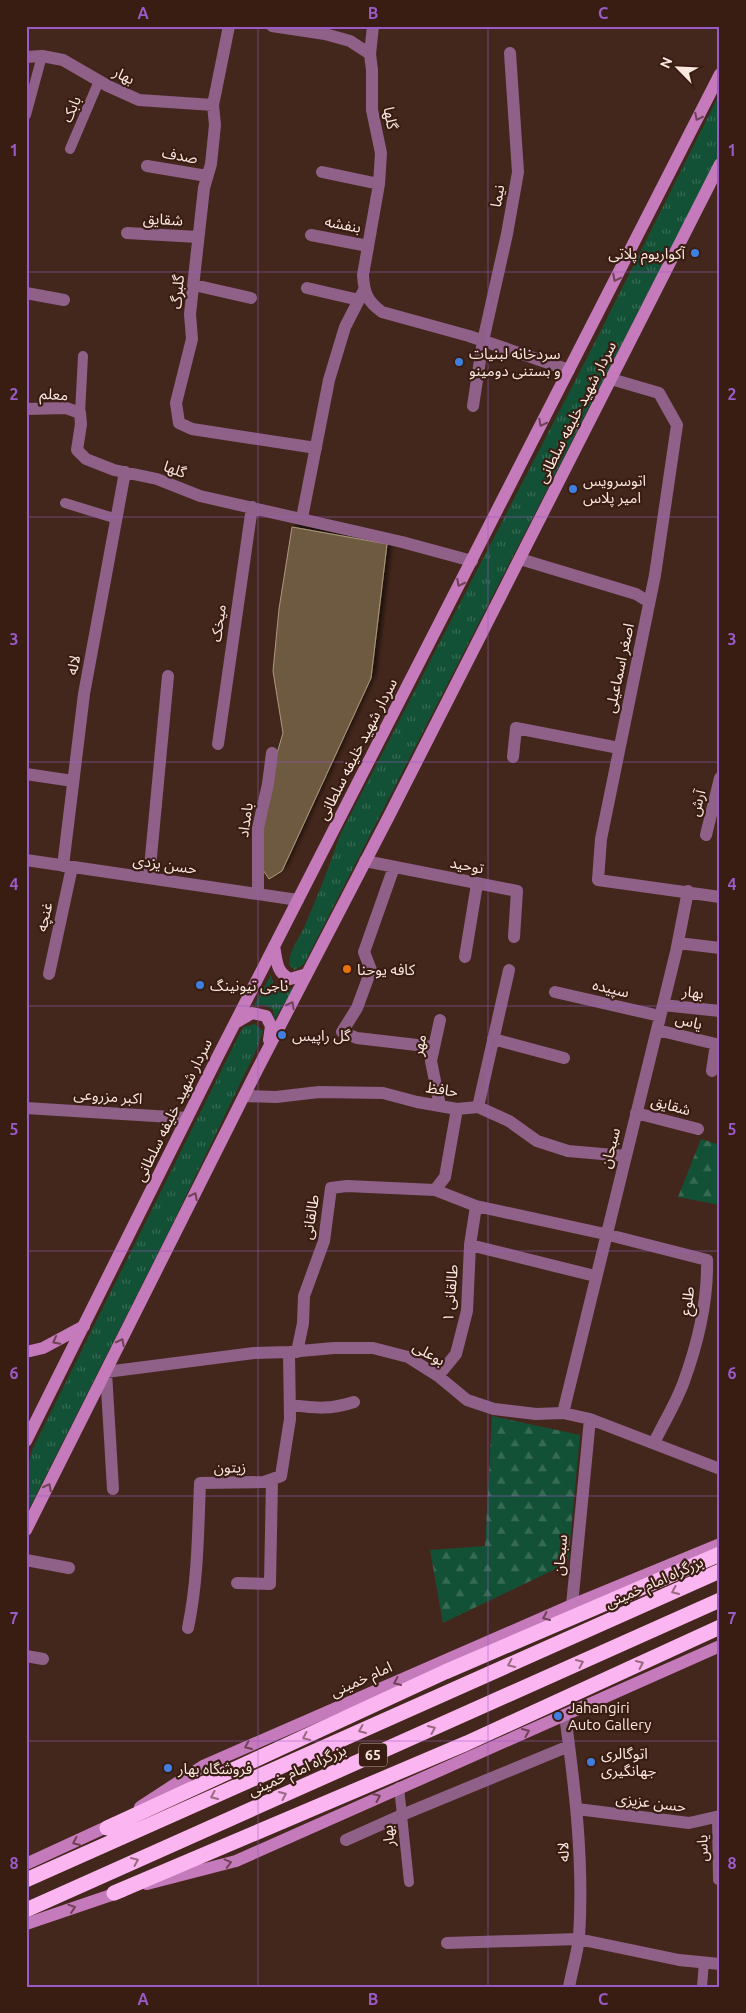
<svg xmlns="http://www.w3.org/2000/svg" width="746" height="2013" font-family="Ubuntu,'Noto Sans Arabic',sans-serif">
	<defs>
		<pattern id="grass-tufts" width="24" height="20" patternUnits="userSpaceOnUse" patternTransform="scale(1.25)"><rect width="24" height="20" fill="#135136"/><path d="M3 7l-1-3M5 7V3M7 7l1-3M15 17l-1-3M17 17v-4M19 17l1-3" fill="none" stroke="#366a53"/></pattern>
		<pattern id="forest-firs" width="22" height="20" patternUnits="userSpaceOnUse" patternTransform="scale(1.25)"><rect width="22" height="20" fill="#135136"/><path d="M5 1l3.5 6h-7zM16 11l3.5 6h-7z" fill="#366a53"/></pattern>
		<filter id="shadow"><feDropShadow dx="4.5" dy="-4.5" stdDeviation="2.5" flood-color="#0009"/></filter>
	</defs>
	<rect width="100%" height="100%" fill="#44271c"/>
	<path fill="url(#grass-tufts)" d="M720 93V152L304 964 295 970 289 965C289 949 300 938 306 923 318 894 330 865 340 835L589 354Z
		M271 975 274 987 282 991 294 988 274 1020 273 1010 265 1005H254Z
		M255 1024 263 1031 255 1053 167 1235 26 1515V1473L32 1450 243 1027Z"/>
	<path fill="url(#forest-firs)" d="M701 1139 720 1145V1205L678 1197Z
		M492 1416 580 1435 568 1563 443 1623 430 1550 485 1546Z"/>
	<path fill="#6d5a3f" stroke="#ae997c" filter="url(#shadow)" d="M292 527 387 544 371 678 282 871 269 879 257 861 268 784 283 733 273 671 279 609Z"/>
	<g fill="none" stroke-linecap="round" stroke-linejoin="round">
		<path stroke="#8f6189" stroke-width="10" d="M26 115 42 56
			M70 149 99 81
			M80 413 83 356
			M65 503 117 519
			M399 1787 409 1882
			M717 1816 718 1880
			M702 1987 704 1962"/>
		<path stroke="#8f6189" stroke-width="12" d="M229 26 213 105 215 125 211 164 204 188 190 314 192 339 176 403 179 423 192 429 316 448
			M272 26 325 34 350 41 370 54 372 70V110L381 153 379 184 363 275C364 293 367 301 382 312L469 336 569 370
			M370 54 373 26
			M26 57 42 56 63 60 108 86 139 100 213 105
			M147 166 207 176
			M322 172 379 184
			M127 233 198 237
			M311 235 368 246
			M194 285 251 298
			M307 288 359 300
			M26 293 64 300
			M611 379 659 393 677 425 655 575 601 839 598 880 720 897
			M473 406 483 341 507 234 518 172 510 53
			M26 409 66 408 80 413 81 424 77 450 86 459 114 470 157 479 200 496 402 542 472 561
			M302 518 329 380 345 327 364 290
			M520 559 636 594 649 602
			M218 744 252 507
			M513 757 516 728 619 748
			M26 774 73 781
			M706 835 720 778
			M26 860 298 900
			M365 861 517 891 514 937
			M63 866 84 694 125 472
			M394 867 364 952 371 970 357 1008 342 1032 357 1038 434 1047
			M149 878 168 676
			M258 894V828L268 784 272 753
			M678 943 720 948
			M465 957 477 884
			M49 974 72 867
			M555 992 660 1016
			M663 1005 720 1011
			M657 1030 716 1044 712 1071
			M493 1039 564 1058
			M244 1096 276 1097 319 1092 383 1093 417 1102 457 1109 478 1107 509 1121 537 1141 568 1151 625 1156
			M440 1106 431 1061 440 1020
			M478 1107 509 970
			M26 1108 187 1118
			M636 1113 698 1129
			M435 1190 476 1206 605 1234 707 1260C708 1301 697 1346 683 1384 675 1405 663 1424 654 1443
			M470 1245 595 1276
			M297 1352 303 1323 304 1296 324 1241 331 1188 347 1186 435 1190 445 1177 457 1109
			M438 1376 456 1354 467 1311 470 1245 476 1206
			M290 1405C315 1408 330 1410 354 1402
			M563 1413 676 952 688 891
			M113 1489 106 1372 254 1353 289 1352 334 1348H373L408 1357 438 1376 467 1400 494 1409 536 1414 563 1413 590 1419 720 1469
			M26 1560 69 1568
			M237 1583 270 1584 272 1479
			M572 1605 590 1419
			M188 1628C198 1580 198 1532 200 1483L264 1482 281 1476 290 1419 289 1352
			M26 1656 43 1659
			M565 1715C575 1789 584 1862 579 1938 577 1954 572 1971 569 1987
			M577 1809 689 1823 720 1816
			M346 1840 402 1815 569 1746
			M447 1943 578 1939 679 1960 720 1964"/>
		<path stroke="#c57abb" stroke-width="12" d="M274 946C277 961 276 972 290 979L307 974
			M235 1023 252 1013 266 1016 271 1026 269 1040
			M26 1352 43 1348 84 1326
			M26 1441 218 1056 720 74
			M26 1530 257 1070 389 816 720 164
			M140 1807 203 1766 572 1605 720 1544
			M26 1864 115 1823
			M147 1884 236 1861 720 1646
			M26 1924 123 1891"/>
		<path stroke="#fbb5f1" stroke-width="15" d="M107 1828 445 1672 720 1554
			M26 1880 720 1571
			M114 1893 467 1743 720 1627
			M26 1910 720 1600"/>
	</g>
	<defs><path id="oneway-chevron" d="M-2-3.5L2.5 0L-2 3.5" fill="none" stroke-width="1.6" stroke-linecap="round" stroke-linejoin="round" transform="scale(1.25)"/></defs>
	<g stroke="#714256">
		<use href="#oneway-chevron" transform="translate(698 117) rotate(117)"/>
		<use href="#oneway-chevron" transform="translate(616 278) rotate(117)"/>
		<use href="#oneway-chevron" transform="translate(542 423) rotate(117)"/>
		<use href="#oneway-chevron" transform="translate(460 583) rotate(117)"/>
		<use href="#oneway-chevron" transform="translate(291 1005) rotate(-62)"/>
		<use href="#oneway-chevron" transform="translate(194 1196) rotate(-63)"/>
		<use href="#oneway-chevron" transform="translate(56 1341) rotate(152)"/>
		<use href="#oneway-chevron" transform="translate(121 1342) rotate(-63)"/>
		<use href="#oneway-chevron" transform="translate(48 1487) rotate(-63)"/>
		<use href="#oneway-chevron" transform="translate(546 1617) rotate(156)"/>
		<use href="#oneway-chevron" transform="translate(397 1682) rotate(156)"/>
		<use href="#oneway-chevron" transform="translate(526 1732) rotate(-24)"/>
		<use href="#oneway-chevron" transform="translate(248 1746) rotate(156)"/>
		<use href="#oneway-chevron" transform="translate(377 1797) rotate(-24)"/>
		<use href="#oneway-chevron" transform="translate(76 1842) rotate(156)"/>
		<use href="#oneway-chevron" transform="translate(228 1863) rotate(-15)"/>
		<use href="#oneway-chevron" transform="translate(72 1908) rotate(-19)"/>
	</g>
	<g stroke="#9a6982">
		<use href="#oneway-chevron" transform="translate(675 1591) rotate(156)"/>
		<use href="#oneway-chevron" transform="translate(580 1663) rotate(-24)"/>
		<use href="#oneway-chevron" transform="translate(511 1664) rotate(156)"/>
		<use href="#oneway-chevron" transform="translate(640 1664) rotate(-25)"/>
		<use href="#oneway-chevron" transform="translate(432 1729) rotate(-24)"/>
		<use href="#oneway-chevron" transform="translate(362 1730) rotate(156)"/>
		<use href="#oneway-chevron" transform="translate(306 1737) rotate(155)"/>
		<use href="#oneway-chevron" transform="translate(283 1795) rotate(-24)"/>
		<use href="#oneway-chevron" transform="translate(214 1796) rotate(156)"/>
		<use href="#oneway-chevron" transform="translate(135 1861) rotate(-24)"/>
	</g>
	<path fill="none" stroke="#9b5bc7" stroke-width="1" stroke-opacity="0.55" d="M258 26V1987M488 26V1987M26 272H720M26 517H720M26 762H720M26 1006H720M26 1251H720M26 1496H720M26 1741H720"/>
	<g fill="#3f7fe0" stroke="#391d13" stroke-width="2">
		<circle cx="695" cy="253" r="5"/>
		<circle cx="459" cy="362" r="5"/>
		<circle cx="573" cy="489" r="5"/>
		<circle cx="200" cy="985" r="5"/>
		<circle cx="282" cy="1035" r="5"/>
		<circle cx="558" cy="1716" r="5"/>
		<circle cx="591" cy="1762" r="5"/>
		<circle cx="168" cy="1768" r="5"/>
	</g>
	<circle fill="#e8710a" stroke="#391d13" stroke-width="2" cx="347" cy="969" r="5"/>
	<g text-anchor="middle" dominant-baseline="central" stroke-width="4.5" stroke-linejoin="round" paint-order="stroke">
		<rect fill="#391d13" stroke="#c0aaa2" stroke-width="1" x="359" y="1743.5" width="28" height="23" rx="4"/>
		<g font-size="14" font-weight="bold" fill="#fae7e0">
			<text x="373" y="1755">65</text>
		</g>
		<g font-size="15" fill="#fae7e0" stroke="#391d13">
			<text transform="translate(124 75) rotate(26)">بهار</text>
			<text transform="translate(71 109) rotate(-67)">بابک</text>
			<text transform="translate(391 118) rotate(80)">گلها</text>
			<text transform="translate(180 155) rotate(10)">صدف</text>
			<text transform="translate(497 196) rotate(-80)">نیما</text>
			<text transform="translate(163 219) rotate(3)">شقایق</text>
			<text transform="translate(343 224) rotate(11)">بنفشه</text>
			<text transform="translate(177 292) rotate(-85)">گلبرگ</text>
			<text transform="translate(54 394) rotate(4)">معلم</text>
			<text transform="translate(576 412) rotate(-63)">سردار شهید خلیفه سلطانی</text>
			<text transform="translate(175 469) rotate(20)">گلها</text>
			<text transform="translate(218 623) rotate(-82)">میخک</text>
			<text transform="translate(73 665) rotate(-79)">لاله</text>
			<text transform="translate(619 668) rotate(-78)">اصغر اسماعیلی</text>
			<text transform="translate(357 749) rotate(-63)">سردار شهید خلیفه سلطانی</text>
			<text transform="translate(697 803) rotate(-76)">آرش</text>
			<text transform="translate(245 820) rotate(-82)">بامداد</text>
			<text transform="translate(165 864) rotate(8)">حسن یزدی</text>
			<text transform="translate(467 865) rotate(11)">توحید</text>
			<text transform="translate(44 917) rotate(-78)">غنچه</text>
			<text transform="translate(611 988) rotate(13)">سپیده</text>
			<text transform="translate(693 992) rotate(7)">بهار</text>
			<text transform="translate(689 1021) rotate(14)">یاس</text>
			<text transform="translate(419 1045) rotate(-80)">مهر</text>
			<text transform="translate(442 1089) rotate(9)">حافظ</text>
			<text transform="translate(108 1096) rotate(4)">اکبر مزروعی</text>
			<text transform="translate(671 1105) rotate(15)">شقایق</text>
			<text transform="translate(173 1110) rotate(-64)">سردار شهید خلیفه سلطانی</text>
			<text transform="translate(610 1148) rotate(-76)">سبحان</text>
			<text transform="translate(310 1217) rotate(-81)">طالقانی</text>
			<text transform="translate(450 1293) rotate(-85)">طالقانی ۱</text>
			<text transform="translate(687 1301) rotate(-82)">طلوع</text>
			<text transform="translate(429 1353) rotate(29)">بوعلی</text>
			<text transform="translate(230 1467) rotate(-1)">زیتون</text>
			<text transform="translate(560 1555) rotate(-85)">سبحان</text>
			<text transform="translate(654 1582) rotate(-24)">بزرگراه امام خمینی</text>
			<text transform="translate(361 1679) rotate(-24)">امام خمینی</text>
			<text transform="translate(297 1770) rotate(-24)">بزرگراه امام خمینی</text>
			<text transform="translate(651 1802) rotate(7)">حسن عزیزی</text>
			<text transform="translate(388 1836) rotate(-96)">بهار</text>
			<text transform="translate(702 1848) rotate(-91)">یاس</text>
			<text transform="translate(563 1852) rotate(-93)">لاله</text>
		</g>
		<g font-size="15" fill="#fae7e0" stroke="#391d13" text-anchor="start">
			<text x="685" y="253" text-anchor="end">آکواریوم پلاتی</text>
			<text x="469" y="353">سردخانه لبنیات<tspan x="469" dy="17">و بستنی دومینو</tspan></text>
			<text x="583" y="480">اتوسرويس<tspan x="583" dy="17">امير پلاس</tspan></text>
			<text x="357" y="969">کافه یوحنا</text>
			<text x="210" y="985">ناجی‌ تیونینگ</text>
			<text x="292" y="1035">گل راپیس</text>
			<text x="568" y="1707">Jahangiri<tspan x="568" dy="17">Auto Gallery</tspan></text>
			<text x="601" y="1753">اتوگالری<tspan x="601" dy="17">جهانگیری</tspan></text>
			<text x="178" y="1768">فروشگاه بهار</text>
		</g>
	</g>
	<rect width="746" height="2013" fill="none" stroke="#391d13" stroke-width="55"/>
	<g transform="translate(678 68) rotate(294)" stroke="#391d13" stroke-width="4" paint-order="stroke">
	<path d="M0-4L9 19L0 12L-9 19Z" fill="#fae7e0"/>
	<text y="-8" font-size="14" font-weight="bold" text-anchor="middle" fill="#fae7e0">N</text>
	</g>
	<rect x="28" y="28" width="690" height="1958" fill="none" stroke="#9b5bc7" stroke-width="2"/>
	<g font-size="16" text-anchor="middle" font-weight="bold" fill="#9b5bc7">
		<text x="143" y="19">A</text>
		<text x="373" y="19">B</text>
		<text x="603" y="19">C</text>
		<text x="14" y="156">1</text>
		<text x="732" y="156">1</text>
		<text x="14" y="400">2</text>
		<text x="732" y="400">2</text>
		<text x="14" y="645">3</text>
		<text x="732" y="645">3</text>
		<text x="14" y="890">4</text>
		<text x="732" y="890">4</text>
		<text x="14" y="1135">5</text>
		<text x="732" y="1135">5</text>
		<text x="14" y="1379">6</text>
		<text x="732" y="1379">6</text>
		<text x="14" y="1624">7</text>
		<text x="732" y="1624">7</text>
		<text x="14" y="1869">8</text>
		<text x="732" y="1869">8</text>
		<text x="143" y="2005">A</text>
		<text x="373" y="2005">B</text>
		<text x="603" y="2005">C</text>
	</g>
</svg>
